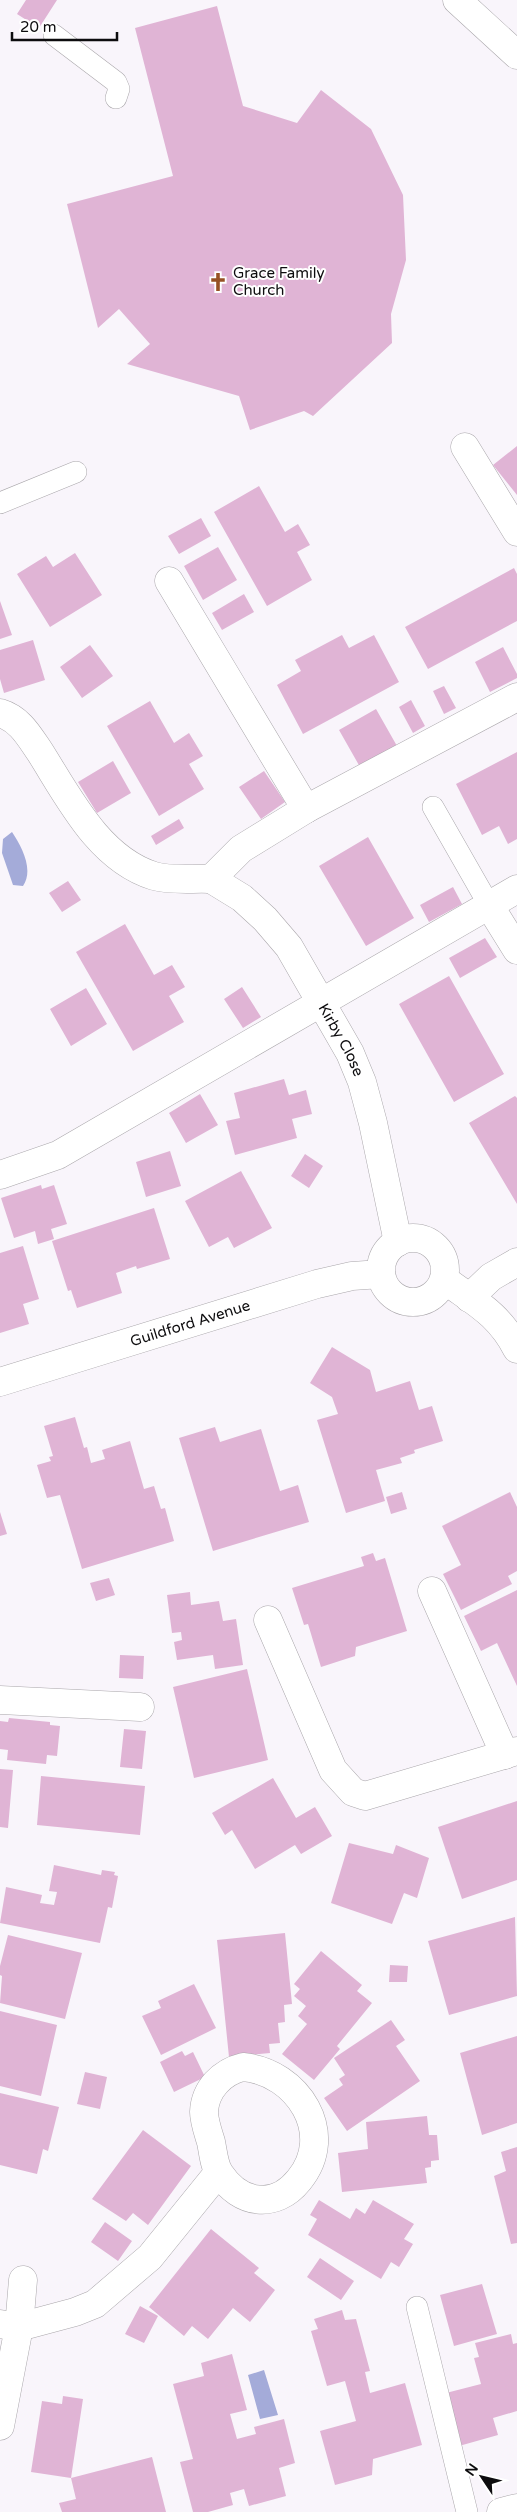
<svg xmlns="http://www.w3.org/2000/svg" width="517" height="2512" font-family="'Varela Round',sans-serif">
	<rect width="100%" height="100%" fill="#f9f5fb"/>
	<path fill="#a4abd9" d="M12 832C22 847 34 870 23 886L13 885 2 853 3 839Z
		M264 2370 278 2415 260 2419 248 2375Z"/>
	<path fill="#e0b4d5" d="M26 0H57L39 28 17 14Z
		M217 6 243 106 297 123 321 90 371 129 403 195 406 260 391 314 392 343 313 416 304 411 250 430 239 396 127 364 150 344 119 309 98 328 67 204 173 176 135 28Z
		M517 446V495L493 465Z
		M259 486 285 532 298 524 310 545 297 552 312 580 267 606 214 512Z
		M201 518 211 536 179 554 168 536Z
		M218 547 237 580 203 600 184 566Z
		M75 553 102 595 50 627 17 574 46 556 53 567Z
		M514 568 517 574V621L428 669 405 627Z
		M244 594 254 612 222 630 212 613Z
		M0 601 12 635 0 639Z
		M342 635 349 648 374 635 399 682 303 734 277 685 301 671 295 660Z
		M33 640 45 680 4 693 0 679V650Z
		M90 645 113 676 82 698 60 667Z
		M503 647 517 674V678L490 692 475 662Z
		M444 686 456 708 444 714 433 691Z
		M411 700 425 726 413 733 399 707Z
		M150 701 174 743 189 733 203 756 189 764 204 789 159 816 107 726Z
		M376 709 397 746 360 767 339 730Z
		M517 752V839L508 844 499 826 482 835 456 784Z
		M113 761 131 793 97 813 78 782Z
		M264 771 285 802 261 819 239 787Z
		M179 819 184 828 156 845 151 836Z
		M368 837 414 918 366 946 319 866Z
		M68 881 81 900 62 912 49 893Z
		M453 887 462 904 429 922 420 905Z
		M125 924 154 975 172 965 185 987 169 996 184 1022 133 1051 76 952Z
		M485 938 497 957 460 978 449 958Z
		M449 976 504 1074 454 1102 399 1004Z
		M242 987 261 1017 243 1028 224 999Z
		M86 988 107 1024 71 1046 50 1009Z
		M284 1079 289 1095 306 1090 312 1114 292 1119 297 1138 235 1155 226 1121 240 1118 234 1093Z
		M200 1094 218 1125 186 1143 169 1113Z
		M515 1096 517 1098V1204L469 1123Z
		M170 1151 181 1186 146 1197 136 1162Z
		M305 1154 323 1166 309 1188 291 1176Z
		M241 1171 272 1228 234 1248 228 1237 209 1247 185 1201Z
		M41 1185 42 1189 54 1185 67 1224 51 1229 54 1239 38 1244 35 1231 14 1238 1 1198Z
		M154 1208 170 1259 137 1269 136 1266 116 1273 122 1293 77 1308 71 1290 68 1291 52 1241Z
		M23 1246 39 1299 23 1304 29 1324 0 1333V1253Z
		M332 1347 370 1370 376 1392 410 1381 419 1410 432 1406 443 1441 414 1450 415 1453 400 1458 402 1463 376 1470 385 1501 346 1513 317 1420 338 1414 332 1397 310 1383Z
		M75 1417 84 1448 87 1447 91 1463 105 1459 102 1450 130 1441 144 1489 154 1486 161 1509 165 1508 174 1541 82 1569 60 1495 47 1498 37 1465 51 1461 49 1457 53 1456 44 1426Z
		M215 1427 220 1442 261 1429 280 1491 298 1485 309 1522 213 1551 179 1438Z
		M402 1492 407 1509 391 1514 386 1497Z
		M510 1492 517 1507V1571L508 1576 512 1584 461 1610 443 1574 461 1565 442 1526Z
		M0 1512 7 1534 0 1536Z
		M373 1553 376 1561 385 1558 407 1631 356 1647 355 1656 321 1667 308 1624 304 1625 292 1588 364 1566 361 1557Z
		M109 1578 115 1595 96 1601 90 1583Z
		M517 1590V1686L497 1643 481 1651 464 1616Z
		M190 1592 191 1605 219 1601 223 1621 236 1619 243 1665 215 1669 213 1655 177 1660 174 1642 182 1640 181 1632 172 1633 167 1595Z
		M120 1655 144 1656 143 1679 119 1678Z
		M247 1669 268 1760 194 1778 173 1687Z
		M9 1718 50 1722V1725L60 1726 57 1756 47 1755 46 1764 7 1760 8 1750 0 1749V1721L8 1722Z
		M124 1729 146 1731 142 1769 120 1767Z
		M0 1769 13 1770 8 1828 0 1827Z
		M41 1776 145 1786 140 1835 37 1825Z
		M273 1778 296 1818 315 1807 332 1836 301 1854 295 1845 255 1869 232 1830 225 1835 212 1813Z
		M517 1801V1880L462 1899 438 1827Z
		M349 1843 393 1854 396 1845 429 1858 417 1898 404 1893 392 1924 331 1903Z
		M54 1865 101 1875 102 1870 115 1872 114 1875 118 1876 112 1908 108 1907 100 1943 0 1923 6 1887 42 1895 40 1903 54 1905 57 1892 49 1891Z
		M515 1917 517 1996 449 2015 428 1941Z
		M285 1933 292 2004 284 2005 285 2022 278 2023 280 2043 269 2044 270 2053 229 2057 217 1940Z
		M8 1935 82 1953 65 2019 0 2003 2 1976 0 1975V1966Z
		M321 1951 362 1985 357 1991 372 2003 337 2046 340 2049 314 2080 282 2054 307 2024 298 2016 306 2006 294 1996 300 1989 294 1984Z
		M390 1965 408 1966 407 1982H389Z
		M194 1984 216 2028 161 2055 142 2016 161 2008 158 2001Z
		M0 2011 57 2025 41 2096 0 2086Z
		M391 2020 405 2040 396 2046 420 2081 347 2131 324 2098 343 2085 339 2079 345 2075 334 2058Z
		M517 2036V2123L482 2135 460 2053Z
		M182 2051 185 2056 193 2052 205 2077 174 2092 160 2062Z
		M85 2072 107 2077 100 2109 77 2104Z
		M0 2093 59 2107 48 2151 43 2149 37 2174 0 2165Z
		M427 2116 429 2135H437L439 2160 431 2161V2167L425 2168 427 2183 342 2192 338 2153 368 2149 366 2122Z
		M143 2130 191 2166 148 2225 133 2213 126 2221 92 2199Z
		M517 2147V2243L511 2244 494 2176 506 2171 501 2152Z
		M319 2200 350 2219 356 2208 365 2214 373 2200 414 2224 404 2239 413 2244 399 2267 391 2262 381 2279 308 2235 317 2219 310 2215Z
		M105 2222 132 2241 118 2261 91 2242Z
		M211 2229 259 2268 254 2273 275 2290 250 2322 233 2308 208 2339 192 2326 184 2336 149 2307Z
		M320 2258 354 2281 341 2300 307 2277Z
		M482 2284 497 2334 454 2346 440 2295Z
		M140 2306 158 2316 144 2343 125 2334Z
		M342 2310 345 2320 356 2319 370 2371 365 2372 370 2393 405 2383 422 2445 373 2459 372 2475 335 2485 320 2431 356 2421 345 2381 327 2386 311 2331 318 2329 314 2319Z
		M511 2334 513 2344 517 2343V2411L493 2418 498 2435 459 2446 446 2393 481 2384 474 2358 479 2357 475 2343Z
		M232 2354 247 2410 230 2414 237 2439 256 2434 254 2427 284 2419 295 2463 279 2468 286 2496 249 2506 244 2489 230 2493 233 2505 208 2512H193L180 2462 193 2459 173 2384 204 2376 201 2363Z
		M63 2396 83 2399 71 2478 31 2472 42 2401 62 2404Z
		M152 2457 166 2512H62L59 2503 76 2499 71 2478Z"/>
	<g fill="none" stroke-linecap="round" stroke-linejoin="round">
		<g stroke="#aaa7ab" stroke-width="22">
			<path id="service" d="M54 35 116 82 119 89 116 98
				M0 503 76 472
				M433 807 489 905
				M417 2307 467 2512"/>
		</g>
		<g stroke="#aaa7ab" stroke-width="29">
			<g id="minor">
				<path d="M465 447 517 532"/>
				<path d="M169 581 306 809"/>
				<path d="M0 713C20 719 29 736 40 752 69 798 99 859 154 876 171 881 194 878 211 879L241 849 306 809 517 697"/>
				<path id="s1" d="M211 879 242 898 265 919 289 947 350 1053 362 1082 373 1123 398 1242"/>
				<path d="M489 905 517 950"/>
				<path d="M0 1175 58 1155 517 889"/>
				<circle cx="413" cy="1270" r="32"/>
				<path d="M445 1280C476 1303 499 1314 517 1349"/>
				<path d="M469 1298 491 1277 517 1262"/>
				<path id="s2" d="M0 1382 317 1284 352 1276 381 1274"/>
				<path d="M432 1591 505 1755"/>
				<path d="M268 1620 333 1770 353 1792 365 1796 517 1751"/>
				<path d="M0 1700 140 1707"/>
				<path d="M243 2067C298 2072 337 2134 299 2180 275 2210 240 2204 220 2174 214 2166 213 2151 211 2142 208 2132 204 2121 204 2112 205 2089 222 2072 243 2067Z"/>
				<path d="M0 2324 19 2327 75 2312 95 2304 150 2257 218 2173"/>
				<path d="M0 2426 19 2327 23 2280"/>
				<path d="M501 2512 517 2508"/>
			</g>
		</g>
		<g stroke="#aaa7ab" stroke-width="29">
			<path id="trunk" d="M457 0 517 55"/>
		</g>
		<use href="#service" stroke="#fff" stroke-width="21"/>
		<use href="#minor" stroke="#fff" stroke-width="28"/>
		<use href="#trunk" stroke="#fff" stroke-width="28"/>
	</g>
	<defs>
		<g id="church-bare" transform="scale(1.5)"><path d="M-1.2-6h2.4v3.5h3.3v2.4h-3.3V6h-2.4V-.1h-3.3v-2.4h3.3Z" fill="#965124" stroke="#fff" stroke-width="2.5" paint-order="stroke"/></g>
	</defs>
	<g fill-rule="evenodd">
		<use href="#church-bare" x="218" y="282"/>
	</g>
	<g text-anchor="middle" dominant-baseline="central" stroke-width="4" stroke-linejoin="round" paint-order="stroke">
		<g font-size="15" fill="#0d0c0e" stroke="#fff" text-anchor="start">
			<text x="233" y="273">Grace Family<tspan x="233" dy="17">Church</tspan></text>
		</g>
		<g font-size="15" fill="#0d0c0e" stroke="#fff">
			<text stroke="none"><textPath href="#s1" startOffset="211">Kirby Close</textPath></text>
			<text stroke="none"><textPath href="#s2" startOffset="199">Guildford Avenue</textPath></text>
		</g>
	</g>
	<g transform="translate(482 2477) rotate(305)" stroke="#ffffff" stroke-width="4" paint-order="stroke">
	<path d="M0-4L9 19L0 12L-9 19Z" fill="#0d0c0e"/>
	<text y="-8" font-size="14" font-weight="bold" text-anchor="middle" fill="#0d0c0e">N</text>
	</g>
	<path d="M12 32v8h105v-8" fill="none" stroke="#0d0c0e" stroke-width="2.5"/>
	<text x="20" y="32" font-size="15" fill="#0d0c0e" stroke="#ffffff" stroke-width="4" paint-order="stroke">20 m</text>
</svg>
